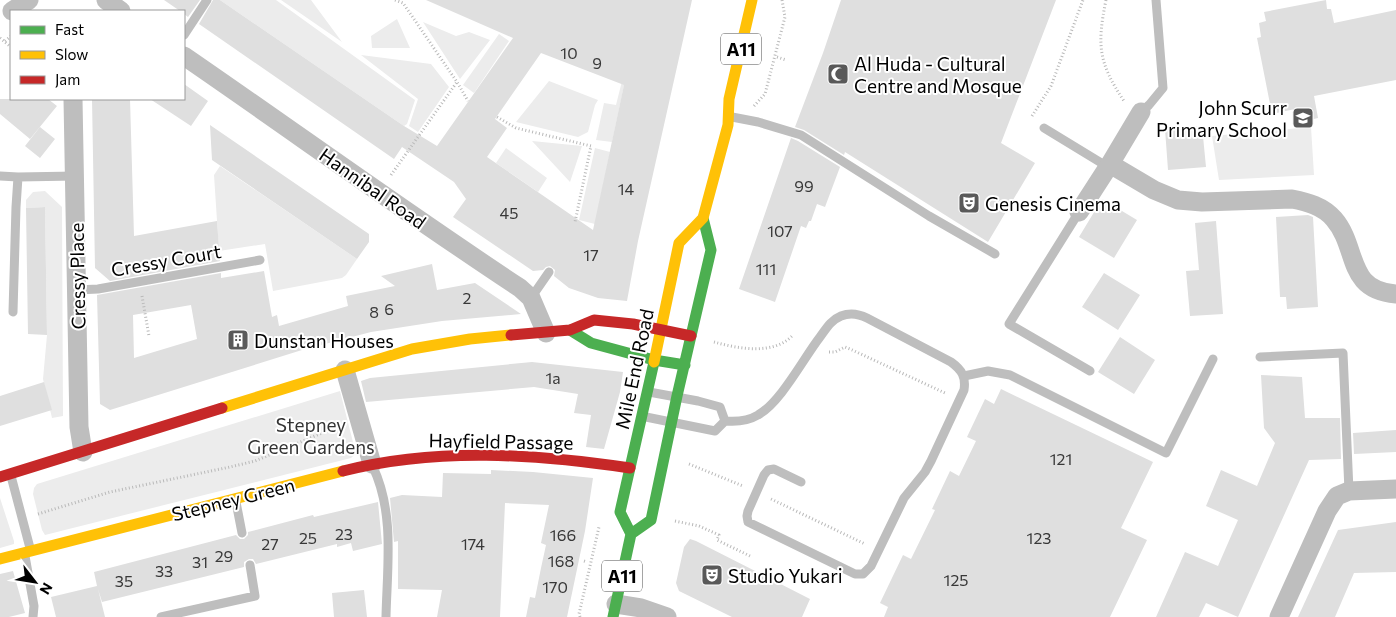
<svg xmlns="http://www.w3.org/2000/svg" width="1396" height="617" font-family="Commissioner,sans-serif">
	<rect width="100%" height="100%" fill="#fff"/>
	<path fill="#ececec" d="M220 0H276L415 100 407 124 404 126Z
		M281 0H311L342 42Z
		M397 19 410 48H372L371 36Z
		M423 22 456 36 469 32 490 40 460 79Z
		M499 34 509 41 474 93 463 85Z
		M361 55 431 64 449 87 418 132 409 126 418 99Z
		M626 65 628 67 612 142 596 140 604 103 616 105Z
		M549 81 598 100 595 105 588 132 578 137 516 122Z
		M1311 127 1314 175 1219 180 1212 136Z
		M532 141 582 146 570 182Z
		M506 148 547 178 538 192 496 163Z
		M595 148 610 152 595 224 579 220Z
		M220 166 357 259 346 275 342 278 273 291 265 244 219 251 214 175Z
		M45 191 62 207 63 416 52 418 43 379 47 335 45 207 26 208V200L33 192Z
		M340 391 355 450 354 455 351 458 45 535 42 530 33 494 34 488 37 484Z
		M0 498 14 541V544L0 548Z"/>
	<path fill="#dfdfdf" fill-rule="evenodd" d="M164 0H200L188 17 184 14V11H180Z
		M213 0H220L404 126 437 146 513 38 426 0H692L638 241 627 301 598 298 569 288 554 276 555 270 550 266 546 267 543 270 533 271 453 217 466 199 454 182 402 147 394 159 199 24ZM541 53 624 85 593 230 487 157 507 128 495 119Z
		M841 0H1056L1001 143 1035 163 988 242 845 152 844 155 804 130 795 127 823 53Z
		M1326 0 1327 9H1331L1334 23 1396 10V80L1314 96 1318 118 1297 123 1295 109 1272 114 1257 38 1261 37 1259 23 1266 21 1264 12Z
		M184 84 208 101 191 126 150 99H184Z
		M0 99H48L57 106 30 139 0 114Z
		M92 99H130L134 236 217 221 220 261 110 281 95 268Z
		M210 125 369 234V242L357 259 212 160Z
		M1202 126 1206 167 1168 170 1165 129Z
		M40 127 55 139 40 158 25 146Z
		M791 138 798 141 840 167 825 207 817 204 811 221H809L806 228 801 226 775 302 739 289Z
		M1102 199 1137 220 1114 258 1079 237Z
		M45 207 47 335 28 334 26 208Z
		M1308 215 1313 217 1318 307 1287 309 1286 297H1280L1276 217Z
		M1216 221 1223 314 1190 316 1186 271 1199 270 1195 223Z
		M432 264 437 290 475 283 521 314 442 321 371 332 302 350 110 410 100 404 97 295 221 273V278L264 271 272 317 277 315 279 326 348 306 346 296 395 286 381 276ZM191 305 197 339 134 358 133 315Z
		M1104 273 1140 295 1118 330 1082 307Z
		M1120 337 1155 360 1134 394 1098 372Z
		M532 362 623 372 620 392 604 449 586 447 591 415 574 413 578 394 534 387 366 402 361 381 370 378Z
		M1261 375 1302 377 1305 418H1340L1341 459 1309 460 1238 617 1206 603 1199 617H1156L1185 552 1218 566 1238 520 1206 506 1221 470 1257 486 1275 443 1264 428Z
		M44 382 52 410 0 426V396Z
		M1001 389 1153 462 1121 528 1147 540 1110 617H884L888 607 880 603 903 555 911 559 935 510 932 509 950 471 959 476 976 441 967 437 985 399 994 404Z
		M1396 430V452L1354 454 1353 433Z
		M491 470 533 472 593 478 585 531 567 617H526L530 597 535 598 541 568 546 545 541 543 549 505 505 503 500 617H437L442 590 398 589V541L394 542 390 498 402 495 442 497 443 473 491 474Z
		M378 502 382 544 353 551 351 543 337 547V544L256 564 253 559H249L244 562V567L102 602 98 589 105 617H56L51 597 97 586 94 572 236 535 240 539H244L248 535V532L313 515 314 517Z
		M1396 522V572L1354 573 1335 617H1298L1338 530Z
		M690 539 696 541 810 599 802 617H732L679 591 676 583 684 547Z
		M13 571 25 613 9 617H0V574Z
		M364 590 367 617H334L332 593Z"/>
	<g fill="none" stroke-linecap="round" stroke-linejoin="round">
		<path stroke="#b9b9b9" stroke-width="3" stroke-dasharray="1 2.5" stroke-linecap="butt" d="M395 0 403 3 457 82 468 101
			M1106 0C1097 45 1098 62 1124 101
			M0 38 11 47
			M5 41 11 36
			M777 57 786 60
			M754 106 765 94 785 17 782 0
			M1032 116 1051 86 1083 0
			M497 117 516 128 591 146 575 222
			M391 175 457 82
			M142 296 149 336
			M714 342C739 349 773 355 792 336
			M829 352H835L845 347 850 349 945 393
			M689 464 743 486
			M771 499 865 544
			M38 514 110 492 230 467 255 461 341 425
			M675 521 699 526 719 535 717 540 752 557
			M584 561 587 562
			M580 617 579 614 599 527"/>
		<path stroke="#bebebe" stroke-width="9" d="M184 35 207 0
			M1141 112 1149 105 1163 88 1156 0
			M732 117 758 122 801 135 929 216 995 254
			M1044 128 1108 167
			M0 176 18 177 76 176
			M1079 212 1009 324 1090 371
			M77 290 98 289 260 260
			M531 298 549 272
			M13 312 16 207 18 177
			M1260 357 1343 353 1349 491
			M964 376 988 371 1010 375 1166 453 1213 359
			M649 392 698 401 720 407 725 421
			M646 417 715 431 725 421
			M725 421C736 422 748 421 758 415 781 402 803 359 820 337 826 329 831 320 841 316 851 312 859 314 867 318L951 362C962 370 966 377 964 390L931 461 925 472 904 498 871 566 863 574H855L748 522 747 516 748 511 764 475 768 470 774 469 801 482
			M373 467C395 513 387 568 386 617
			M11 476 30 548
			M236 502 242 533
			M25 556 34 606 33 617
			M161 617 255 596 250 565"/>
		<path stroke="#bebebe" stroke-width="19" d="M106 0 121 11
			M12 11 29 0
			M184 56C296 133 406 213 520 288L531 298 546 333
			M73 99 79 427 83 452
			M1141 112 1110 164 1154 190 1178 200 1202 202 1292 199C1307 202 1323 206 1334 219 1359 248 1345 290 1396 294
			M1079 212 1110 164
			M345 370 372 464
			M616 604 641 608 667 617
			M1279 617 1327 511 1337 496 1349 491 1396 489"/>
		<path stroke="#4caf50" stroke-width="11" d="M570 330 591 343 654 360 685 365
			M631 534 651 520 677 396 711 250 703 218
			M613 617 631 534 620 512 654 362"/>
		<path stroke="#ffc107" stroke-width="11" d="M654 362 679 243 703 218 728 125 729 99 752 0
			M222 408 412 349 470 339 511 335
			M0 559 343 471"/>
		<path stroke="#c62828" stroke-width="11" d="M511 335 570 330 594 320 633 324 691 336
			M343 471C437 447 535 454 630 468
			M0 477 222 408"/>
	</g>
	<defs>
		<g id="mosque-square" transform="scale(1.125)"><rect x="-9" y="-9" width="18" height="18" rx="4" fill="#595959" stroke="#fff"/><path d="M3.5-4.9A6 6 0 1 0 3.5 4.9A5 5 0 1 1 3.5-4.9Z" fill="#fff"/></g>
		<g id="school-square" transform="scale(1.125)"><rect x="-9" y="-9" width="18" height="18" rx="4" fill="#595959" stroke="#fff"/><path d="M0-5L7-2L0 1L-7-2ZM-4 1L0 2.5L4 1V4Q0 6-4 4Z" fill="#fff"/></g>
		<g id="theatre-square" transform="scale(1.125)"><rect x="-9" y="-9" width="18" height="18" rx="4" fill="#595959" stroke="#fff"/><path d="M-5-5.5Q0-4 5-5.5V0Q5 5 0 6Q-5 5-5 0ZM-3.3-2.5H-1v1.5H-3.3ZM1-2.5H3.3v1.5H1ZM-2.8 1Q0 5.5 2.8 1Z" fill="#fff"/></g>
		<g id="building-square" transform="scale(1.125)"><rect x="-9" y="-9" width="18" height="18" rx="4" fill="#595959" stroke="#fff"/><path d="M-4-6H4V6H1V3H-1V6H-4ZM-2.5-4.3h1.7v1.8h-1.7ZM.8-4.3h1.7v1.8H.8ZM-2.5-1h1.7V.8h-1.7ZM.8-1h1.7V.8H.8Z" fill="#fff"/></g>
	</defs>
	<g fill-rule="evenodd">
		<use href="#mosque-square" x="838" y="74"/>
		<use href="#school-square" x="1303" y="118"/>
		<use href="#theatre-square" x="969" y="203"/>
		<use href="#building-square" x="238" y="340"/>
		<use href="#theatre-square" x="712" y="575"/>
	</g>
	<g text-anchor="middle" dominant-baseline="central" stroke-width="4" stroke-linejoin="round" paint-order="stroke">
		<g font-size="16" fill="#383838">
			<text x="569" y="52">10</text>
			<text x="597" y="62">9</text>
			<text x="804" y="185">99</text>
			<text x="626" y="188">14</text>
			<text x="509" y="212">45</text>
			<text x="780" y="230">107</text>
			<text x="591" y="254">17</text>
			<text x="766" y="268">111</text>
			<text x="467" y="297">2</text>
			<text x="389" y="308">6</text>
			<text x="374" y="311">8</text>
			<text x="553" y="377">1a</text>
			<text x="1061" y="458">121</text>
			<text x="344" y="533">23</text>
			<text x="563" y="534">166</text>
			<text x="308" y="537">25</text>
			<text x="1039" y="537">123</text>
			<text x="270" y="543">27</text>
			<text x="473" y="543">174</text>
			<text x="224" y="555">29</text>
			<text x="561" y="560">168</text>
			<text x="200" y="561">31</text>
			<text x="164" y="570">33</text>
			<text x="956" y="579">125</text>
			<text x="124" y="580">35</text>
			<text x="555" y="586">170</text>
		</g>
		<g fill="#fff" stroke="#4c4c4c" stroke-width="1">
			<rect x="721" y="33.5" width="40" height="31" rx="4"/>
			<rect x="602" y="560.5" width="40" height="31" rx="4"/>
		</g>
		<g font-size="18" font-weight="bold" fill="#000">
			<text x="741" y="49">A11</text>
			<text x="622" y="576">A11</text>
		</g>
		<g font-size="19" fill="#000" stroke="#fff" text-anchor="start">
			<text x="854" y="63">Al Huda - Cultural<tspan x="854" dy="22">Centre and Mosque</tspan></text>
			<text x="1287" y="107" text-anchor="end">John Scurr<tspan x="1287" dy="22">Primary School</tspan></text>
			<text x="985" y="203">Genesis Cinema</text>
			<text x="254" y="340">Dunstan Houses</text>
			<text x="728" y="575">Studio Yukari</text>
		</g>
		<g font-size="19" fill="#000" stroke="#fff">
			<text transform="translate(373 188) rotate(35)">Hannibal Road</text>
			<text transform="translate(166 260) rotate(-10)">Cressy Court</text>
			<text transform="translate(77 276) rotate(-91)">Cressy Place</text>
			<text transform="translate(634 369) rotate(-78)">Mile End Road</text>
			<text transform="translate(501 441) rotate(1)">Hayfield Passage</text>
			<text transform="translate(233 499) rotate(-14)">Stepney Green</text>
		</g>
		<g font-size="19" fill="#333" stroke="#fff">
			<text x="311" y="424">Stepney<tspan x="311" dy="22">Green Gardens</tspan></text>
		</g>
	</g>
	<rect x="10" y="10" width="175" height="90" fill="#ffffff" stroke="#999999"/>
	<rect x="20" y="26" width="25" height="8" fill="#4caf50" stroke="#999999"/>
	<text x="55" y="35" font-size="15" fill="#000000">Fast</text>
	<rect x="20" y="51" width="25" height="8" fill="#ffc107" stroke="#999999"/>
	<text x="55" y="60" font-size="15" fill="#000000">Slow</text>
	<rect x="20" y="76" width="25" height="8" fill="#c62828" stroke="#999999"/>
	<text x="55" y="85" font-size="15" fill="#000000">Jam</text>
	<g transform="translate(35 582) rotate(121)" stroke="#ffffff" stroke-width="4" paint-order="stroke">
	<path d="M0-4L9 19L0 12L-9 19Z" fill="#000000"/>
	<text y="-8" font-size="14" font-weight="bold" text-anchor="middle" fill="#000000">N</text>
	</g>
</svg>
